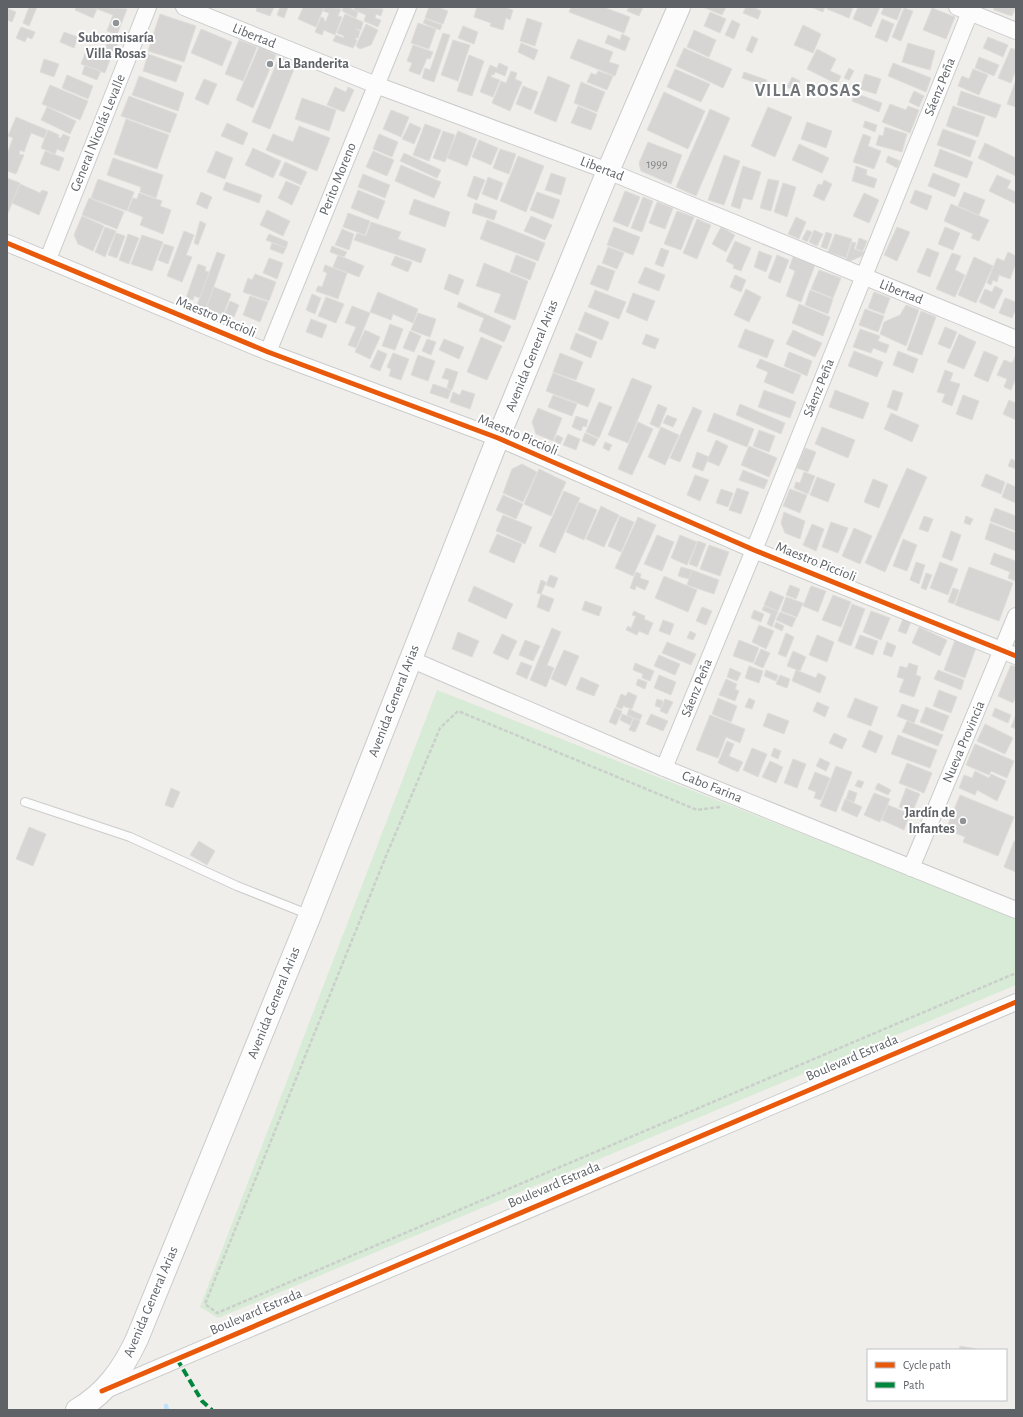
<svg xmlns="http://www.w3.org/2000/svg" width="1023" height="1417" font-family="'Alegreya Sans',sans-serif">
	<rect width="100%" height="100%" fill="#efeeea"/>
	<path fill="#d8ebd6" d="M437 690 1016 918V985L218 1318 200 1307Z"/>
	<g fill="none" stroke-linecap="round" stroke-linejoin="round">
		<path stroke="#bfe0f9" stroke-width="4.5" d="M166 1406 167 1410"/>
	</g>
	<path fill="#d6d5d3" stroke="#deddd9" d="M29 7H37L29 26 23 23Z
		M76 7H92L97 9 93 18 75 10Z
		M92 7 127 9 117 35 107 31 113 15Z
		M257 7H274L270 16 256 11Z
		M288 7 284 18 277 15 280 7Z
		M301 7H324L316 27 298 19 303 8Z
		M325 7 341 9 338 16 342 17 335 35 324 30 322 35 315 32 321 17 324 18V21H326L329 13 323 11Z
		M341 7H348L358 12 356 18 342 11 343 8Z
		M355 7 383 9 381 16 376 14 375 18 381 20 378 27 364 21 366 15 354 10Z
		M429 7H437L448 11 443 24 425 18Z
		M477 7H503L513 10 510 20 506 18 503 30 490 26 491 23 474 17Z
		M571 7H603L630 17 624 33 569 12Z
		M629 7H643L639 16 627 11Z
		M703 7H726L722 15Z
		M746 7H753L761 11 758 19 743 13Z
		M811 7H825L823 12Z
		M827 7H853L849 18 827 9Z
		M858 7H880L871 27 853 19Z
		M884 7H902L897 20 881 14Z
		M993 7H1016L1012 16 994 10Z
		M7 8 16 12 12 22 7 20Z
		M904 8 913 11 901 41 892 37Z
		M932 8 955 17 946 39 923 30Z
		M710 12 726 19 720 33 704 26Z
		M160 14 196 26 184 62 148 51Z
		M345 14 363 22 361 30 355 29 360 31 358 38H355L357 41 353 48 333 41 336 35 344 38V36L337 33Z
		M527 18 542 23 535 46 520 41Z
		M425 19 442 25 440 30 423 23Z
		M882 19 894 24 887 42 875 37Z
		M732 20 740 24 734 39 725 35Z
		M418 23 436 29 429 49 411 43Z
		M366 24 378 30 371 45 360 49 356 46Z
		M803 25 821 34 813 53 794 45Z
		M463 26 478 32 474 44 458 38Z
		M21 27 35 32 32 39 27 37 25 42 16 38Z
		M201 29 232 42 222 66 191 53Z
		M694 30 716 40 709 57 687 47Z
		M64 32 78 37 74 48 60 42Z
		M443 33 450 35 434 82 422 78 425 68 430 70Z
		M622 34 630 38 625 51 605 43 608 35 620 40Z
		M109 35 119 38 115 52 105 49Z
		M752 36 758 39 752 53 746 50Z
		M988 37 1008 45 1003 57 983 48Z
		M578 39 613 52 609 62 619 65 615 76 570 58Z
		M239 40 257 47 243 81 225 74Z
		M453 40 470 45 458 81 441 75Z
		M521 43 538 50 534 60 518 52Z
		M908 43 935 51 930 70 902 62Z
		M413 45 433 52 430 59 427 58 420 75 409 71 412 63 407 61Z
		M259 47 276 55 253 108 236 100Z
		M87 48 111 57 105 73 81 64Z
		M684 48 732 69 723 88 676 66Z
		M1011 48 1016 50V70L1011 83 998 78Z
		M817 49 836 59 830 71 841 76 837 84 807 69Z
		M148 54 182 66 176 82 143 71Z
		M469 55 484 61 472 96 457 91Z
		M279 57 296 64 270 129 252 122Z
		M979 57 999 65 994 76 975 68Z
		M44 59 59 64 54 77 40 72Z
		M499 63 508 67 505 76 495 72 494 75 492 74 491 77 500 80 493 97 480 92 490 65 497 68Z
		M893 63 931 78 926 92 888 76Z
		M85 65 101 71 97 80 82 74Z
		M849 68 854 71 849 80 844 78Z
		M675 69 710 84 701 102 667 87Z
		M973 69 988 75 979 95 958 86 962 76 969 79Z
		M511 71 517 73 515 79 522 82 510 111 492 103 501 81 506 83Z
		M598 71 613 76 607 90 587 82 591 73 596 75Z
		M744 72 767 80 765 86 742 78Z
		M865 74 881 79 876 94 860 89Z
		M67 75 93 86 88 99 62 88Z
		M139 76 184 93 178 111 132 95Z
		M548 76 570 85 556 122 534 113Z
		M792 77 800 81 795 91 787 87Z
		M204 79 217 84 208 105 195 99Z
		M1016 80V107L1007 104Z
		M581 82 605 92 597 112 574 103Z
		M50 85 88 101 80 120 42 104Z
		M523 86 538 92 531 110 516 104Z
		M335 87 346 92 348 87 354 90 344 112 327 105Z
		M914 91 924 96 919 107 909 102Z
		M961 91 1001 105 996 118 957 105Z
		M664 92 705 111 688 149 647 130Z
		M855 93 882 103 879 112 852 101Z
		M129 96 177 114 170 133 121 116Z
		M302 98 336 110 329 131 295 119Z
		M890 104 906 110 908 106 919 110 910 133 882 122Z
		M578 106 597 114 591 130 571 123Z
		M953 106 985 117 978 137 946 126Z
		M47 107 76 121 70 134 41 120Z
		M768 107 792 117 775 157 751 146Z
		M710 109 730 118 696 196 676 187Z
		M391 110 409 117 401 137 383 129Z
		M16 117 47 130 44 138 31 133 24 152 20 150 19 154 24 155 16 174 7 171V154L13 138 8 136Z
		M126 119 169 135 157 169 114 154Z
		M865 121 877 125 875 132 863 127Z
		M807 122 832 131 826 148 801 139Z
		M227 123 248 133 243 145 221 136Z
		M410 123 421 128 414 144 402 139Z
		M425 124 441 130 429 161 413 155Z
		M299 126 330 138 317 171 266 150 273 134 293 142Z
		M885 127 907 134 902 152 876 145 879 135 883 136Z
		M943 129 976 141 970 157 937 145Z
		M48 130 59 135 58 137 61 138 63 134 70 137 64 152 57 149 55 154 41 148Z
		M443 131 455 135 445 162 433 158Z
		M458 131 477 139 467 166 447 158Z
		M379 134 398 142 392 157 373 149Z
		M863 134 871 137 868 146 881 151 874 169 853 162Z
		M479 140 498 148 491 165 472 157Z
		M648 142 682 155 671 184 641 171 639 163Z
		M985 143 1016 158V176L978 158Z
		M799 144 829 158 822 173 792 160Z
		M253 148 281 161 273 178 245 165Z
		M500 149 516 154 509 174 493 168Z
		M940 149 973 162 967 178 934 166Z
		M45 151 64 158 59 171 40 164Z
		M216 151 233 158 225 179 207 172Z
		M373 151 394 160 387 176 366 167Z
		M404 153 441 170 437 178 400 161Z
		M724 155 740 161 724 205 708 200Z
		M518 156 544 166 526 212 500 201Z
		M888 156 900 161 897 168 886 162Z
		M113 158 163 175 156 198 140 192 141 187 107 175Z
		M285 162 307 172 301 185 279 175Z
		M401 165 441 182 434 198 395 181Z
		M743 166 761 172 752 200 743 198 740 209 731 206Z
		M856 166 867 170 866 175 877 179 874 188 852 181Z
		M551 173 566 178 561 195 545 190Z
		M933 173 960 184 955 197 928 186Z
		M363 174 390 185 385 198 358 187Z
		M997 175 1011 181 1007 188 1016 192V204L989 191Z
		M474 176 485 180 477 200 467 196Z
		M488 177 503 183 497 200 482 194Z
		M7 178 20 183 8 213 7 212Z
		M98 179 134 192 127 211 91 198Z
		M768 179 779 181 771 211 760 208Z
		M824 180 832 184 824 201 813 196 818 184 822 185Z
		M286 181 300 187 292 205 278 198Z
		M226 182 262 195 259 203 223 190Z
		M783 183 796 187 787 217 774 212Z
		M20 184 40 193 42 190 48 192 39 215 12 203Z
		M358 190 385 201 378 219 351 208Z
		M915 190 932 196 927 210 910 203Z
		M625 191 640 197 628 227 613 221Z
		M201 192 212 197 207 209 196 204Z
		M537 192 560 200 553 219 530 210Z
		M964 192 985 200 979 215 958 206Z
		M139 193 162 201 160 206 171 210 163 234 140 225 143 217 128 211 133 198 137 199Z
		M864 193 879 200 869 223 853 216Z
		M643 197 653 201 642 232 631 228Z
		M89 198 124 212 117 229 82 215Z
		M414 199 450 212 445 227 409 214Z
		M657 202 673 208 665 229 649 223Z
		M475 203 497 211 494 220 472 213Z
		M951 204 989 220 979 241 971 238 973 234 944 221Z
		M267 210 290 221 283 236 260 225Z
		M677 211 694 217 681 250 664 244Z
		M348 213 370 221 365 235 343 227Z
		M82 216 104 226 93 251 78 244 74 235Z
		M531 216 552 225 545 240 524 231Z
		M796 217 806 222 799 239 788 234Z
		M697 219 711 225 697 259 683 253Z
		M487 220 545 243 538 261 480 239Z
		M200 221 206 224 198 245 194 243Z
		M371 222 401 232 398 239 426 249 421 263 354 240 357 233 366 236Z
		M105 227 116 231 105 257 95 252Z
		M614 227 640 237 633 255 607 245Z
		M721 227 735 235 726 252 712 244Z
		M897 227 910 232 897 261 884 255Z
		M945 227 960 233 953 250 938 244Z
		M342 229 354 234 349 250 335 245Z
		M807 230 812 232 807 242 802 239Z
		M814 230 823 234 817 246 809 242Z
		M184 231 194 235 186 255 192 257 182 282 167 276Z
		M826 232 832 234 827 249 821 247Z
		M116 233 125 236 117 258 108 255Z
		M128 234 139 238 129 264 119 260Z
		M269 234 288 242 286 248 266 240Z
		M835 234 852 239 846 258 828 252Z
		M142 235 163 242 152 271 131 264Z
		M859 238 867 241 863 251 856 249Z
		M735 241 751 248 741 271 733 268 734 265 726 261Z
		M852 242 856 243 854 249 864 252 862 256 850 261 846 260Z
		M272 243 286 248 283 254 270 249Z
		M164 244 174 247 168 264 158 260Z
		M332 246 347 252 344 257 330 252Z
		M608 247 624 253 617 269 602 263Z
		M661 248 669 251 663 267 655 264Z
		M927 248 939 253 930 277 917 272Z
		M759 251 772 256 766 272 754 267Z
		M217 252 225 255 206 308 197 305Z
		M1008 252 1016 256V263L1010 279 999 275 997 282 993 280 991 285 987 283 997 258 1004 261Z
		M952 253 961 256 955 270 965 275 955 297 936 289Z
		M338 255 364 266 359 277 333 267Z
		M516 255 536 263 530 280 510 272Z
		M777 255 789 260 780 283 768 278Z
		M395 256 412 262 408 272 391 265Z
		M793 257 815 265 801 302 786 296 795 271 789 268Z
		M974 257 993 266 976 303 958 295Z
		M269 258 283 263 277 279 263 273Z
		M484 263 528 281 515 320 494 312 501 294 476 286Z
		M198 264 206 267 205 271 209 272 200 298 194 296 193 300 186 298Z
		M325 265 347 273 338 299 316 291 318 286 322 287 327 273 323 271Z
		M598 265 615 271 608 291 590 284Z
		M645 267 665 275 659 291 638 283Z
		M819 270 841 278 833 298 811 289Z
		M255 274 276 282 269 301 243 292 248 278 252 280Z
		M449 274 464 280 458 295 444 289Z
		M735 275 746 280 741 292 730 287Z
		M995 286 1003 290 994 309 979 302 985 289 992 292Z
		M214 287 231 294 223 315 206 308Z
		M746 289 761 297 749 322 734 315Z
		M595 290 626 302 619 319 588 307Z
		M810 290 833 299 828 314 805 305Z
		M378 292 418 309 413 323 393 314 391 320 370 312Z
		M874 292 890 298 884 314 868 308Z
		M633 293 655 301 647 321 626 312Z
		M312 294 321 298 315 314 306 310Z
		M250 296 268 302 260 322 243 315Z
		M326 297 344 304 336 323 318 316Z
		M1005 298 1016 302V309L1012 318 999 313Z
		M230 301 239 305 234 317 225 313Z
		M459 302 511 326 504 342 479 331 484 318 457 307Z
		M799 304 830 317 823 336 792 323Z
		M906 305 919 310 906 346 880 334 884 322 900 315Z
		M352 306 370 313 356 348 348 345 356 327 345 323Z
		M865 309 884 316 878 332 859 325Z
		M921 311 936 317 922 355 907 350Z
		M585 312 609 322 602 340 578 330Z
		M418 313 436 319 430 337 411 330Z
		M311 319 327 325 322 338 306 332Z
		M390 324 403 329 395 350 382 346Z
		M945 327 957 332 950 349 938 344Z
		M745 329 774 340 767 358 738 347Z
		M860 329 880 336 878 341 889 345 886 353 873 348 871 353 853 347Z
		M365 330 380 337 370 359 355 352Z
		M793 330 822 343 815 357 786 344Z
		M410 331 421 336 414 352 403 348Z
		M576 333 597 342 591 358 570 349Z
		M646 334 659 339 655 349 642 344Z
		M959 334 976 342 964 369 947 362Z
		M481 337 502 346 487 380 467 372Z
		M427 339 436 342 431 355 422 351Z
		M444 339 464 347 459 359 439 350Z
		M378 350 387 354 380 371 370 367Z
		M854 351 883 362 877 377 848 366Z
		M898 351 918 359 913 373 893 365Z
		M984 351 998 357 988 382 974 376Z
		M789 352 812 361 807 376 784 366Z
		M393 353 409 359 401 380 389 376 391 369 387 367Z
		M560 353 583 362 576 380 553 372Z
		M418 355 435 361 428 381 411 375Z
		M1016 355V378L1011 390 1004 387 1007 379 997 375 1004 360 1012 363Z
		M760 359 801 375 793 394 764 382 768 372 756 367Z
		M446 368 458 372 452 390 447 388 449 380 442 378Z
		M945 370 953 373 950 381 960 384 952 406 942 402 945 394 937 392Z
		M553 373 595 389 588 407 546 391Z
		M632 378 652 386 628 443 608 435Z
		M433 384 451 390 448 399 430 393Z
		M462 390 475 394 470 409 450 402 453 392 460 395Z
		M764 390 796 402 790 418 758 407Z
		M835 390 869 403 863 419 829 407Z
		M893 390 903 393 897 411 887 407Z
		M553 395 577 404 572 416 548 407Z
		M963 395 979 401 972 420 956 414Z
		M1009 400 1016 403V420L1003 414Z
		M599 402 612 407 599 438 586 432Z
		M658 404 667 408 659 428 650 424Z
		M740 404 785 423 781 434 736 415Z
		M693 407 702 411 680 462 670 458Z
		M538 408 562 418 553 441 536 434 532 422Z
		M714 413 754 429 747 447 707 431Z
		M891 413 919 425 912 442 884 429Z
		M667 415 677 419 673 427 663 423Z
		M576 416 588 420 586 427 583 426 581 431 572 427Z
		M638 422 653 429 632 475 618 469Z
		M661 427 679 435 665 465 648 457Z
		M822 427 855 440 848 458 815 444Z
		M759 430 775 436 769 452 753 446Z
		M585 433 598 439 594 446 582 441Z
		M568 434 580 439 576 450 563 445Z
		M557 435 563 438 560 444 554 441Z
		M716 440 728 446 719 466 707 461Z
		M605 442 612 445 609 451 603 448Z
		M749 446 777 458 769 477 741 465Z
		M805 448 816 452 808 472 797 468Z
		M697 452 709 457 703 471 692 467Z
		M1011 459 1016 461V469L1008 466Z
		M522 464 537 472 523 502 503 493 512 469Z
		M907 468 927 477 885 572 865 563Z
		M539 469 566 482 551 516 524 504Z
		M743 470 768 480 764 489 739 480Z
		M804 472 815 476 808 494 794 488 796 482 800 483Z
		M986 474 1005 482 1001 494 981 486Z
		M695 475 709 480 700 501 687 495Z
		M817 477 835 484 828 502 810 495Z
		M873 479 888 485 879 508 864 502Z
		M1007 483 1016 487V503L1002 497Z
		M737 488 749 492 741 514 729 510Z
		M721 489 733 493 728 507 716 503Z
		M790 489 807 495 800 513 783 506Z
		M564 491 580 498 555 553 539 546Z
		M503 495 523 504 516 519 496 510Z
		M579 502 597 510 584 540 566 532Z
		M601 506 619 515 604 547 586 539Z
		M995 508 1016 516V531L990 521Z
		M784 512 805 521 800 539 785 533 781 523Z
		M503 515 532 527 525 544 496 531Z
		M620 516 634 522 621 552 608 546Z
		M924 516 933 519 928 532 919 529Z
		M966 516 973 519 970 525 964 523Z
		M638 517 656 525 633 576 615 568Z
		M831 522 848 528 838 553 822 547Z
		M990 523 1016 533V551L985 539Z
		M812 524 824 529 816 551 803 545Z
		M854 528 872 536 860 564 842 556Z
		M951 531 961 535 952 561 942 557Z
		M497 534 522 544 514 563 489 552Z
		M657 535 674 542 662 571 644 564Z
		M680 535 697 542 687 565 671 558Z
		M903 539 917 545 907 571 893 566Z
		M698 541 706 544 697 567 689 564Z
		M709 545 729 552 720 576 700 569Z
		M994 553 1016 561 1015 581 1008 578 1010 572 990 564Z
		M916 562 925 565 919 584 910 580Z
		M940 562 958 569 948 595 930 588Z
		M681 567 692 570 689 579 678 576Z
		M969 567 1013 583 999 621 955 605Z
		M692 570 719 580 714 594 687 585Z
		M636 572 641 574 640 578 649 581 645 590 636 586 635 590 630 588Z
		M926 573 932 575 926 590 921 588Z
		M550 575 558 578 554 588 546 585Z
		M664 576 697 590 688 612 655 598Z
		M541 580 546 582 541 594 537 593Z
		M790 585 800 589 796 599 786 595Z
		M474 586 513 604 506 619 468 601Z
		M811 586 826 591 818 612 803 606Z
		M953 588 959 590 954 604 948 602Z
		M770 591 784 597 778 611 764 605Z
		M541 594 554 599 549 612 537 607Z
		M833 595 851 602 841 627 822 620Z
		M786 597 803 603 797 617 781 611Z
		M585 601 602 607 599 616 582 610Z
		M852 604 865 609 851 646 838 641Z
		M764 606 778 611 772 627 767 624 771 614 762 610Z
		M702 607 712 611 706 625 696 621Z
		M754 610 764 614 761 622 751 618Z
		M634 611 645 616 644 619 653 623 648 635 639 631 637 635 626 630 628 626 631 628 636 616 632 615Z
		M871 611 890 618 881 640 863 632Z
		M780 612 796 618 792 627 776 620Z
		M903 619 911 622 906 634 898 631Z
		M663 620 674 624 670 635 659 631Z
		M776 622 784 626 782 631 774 627Z
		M759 625 774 631 766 649 752 642Z
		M919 627 947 640 940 656 912 643Z
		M552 628 561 632 547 665 554 668 546 687 530 680Z
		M690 631 696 634 693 640 687 638Z
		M458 632 479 641 472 657 452 649Z
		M786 633 794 637 786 657 778 654Z
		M502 634 517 641 508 660 493 653Z
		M817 635 834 642 827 662 809 655Z
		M860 635 878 641 873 655 855 648Z
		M525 640 540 646 533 661 519 655Z
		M739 640 759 648 753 663 733 656Z
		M955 640 976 648 965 678 944 670Z
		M667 642 696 654 691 665 662 653Z
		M887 642 896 646 892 657 883 654Z
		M761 649 770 653 763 668 754 664Z
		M564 650 579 656 566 686 551 679Z
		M793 651 806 657 800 671 787 666Z
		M659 655 680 664 675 675 654 666Z
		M521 662 532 666 527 679 516 674Z
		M635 663 654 671 650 681 642 678 643 674 633 670Z
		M909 663 918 666 916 675 921 677 914 697 899 692 904 679 897 677 900 666 907 668Z
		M1011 665 1016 667V696L1013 703 998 696Z
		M749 666 763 671 759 683 745 678Z
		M730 668 741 673 737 681 727 677Z
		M766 670 778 675 776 681 764 676Z
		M796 670 816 678 818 673 826 677 820 693 792 681Z
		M938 670 964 680 961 690 934 679Z
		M659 675 676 682 671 695 654 688Z
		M780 675 790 679 787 688 776 684Z
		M581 677 599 685 594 696 576 689Z
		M638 679 647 682 645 689 636 685Z
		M726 679 737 684 735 689 739 691 735 701 719 695Z
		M939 690 957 697 951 713 933 706Z
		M628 692 637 696 632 709 623 706 622 709 616 707 621 694 626 696Z
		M718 698 737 706 731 722 712 714Z
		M749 698 755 701 752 709 745 707Z
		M855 698 878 707 871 726 847 717Z
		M657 699 663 701 661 708 655 706Z
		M665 699 673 702 667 714 660 711Z
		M817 702 829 707 825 717 813 711Z
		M902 704 919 710 914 723 897 716Z
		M926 707 949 716 943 731 920 722Z
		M615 708 622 711 616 725 609 722Z
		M995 708 1011 715 1008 723 992 716Z
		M629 709 642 715 640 720 627 715Z
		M768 713 789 721 784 734 763 726Z
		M622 714 633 718 630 725 620 720Z
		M651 714 668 721 663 731 646 724Z
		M710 715 745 729 740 743 726 737 718 758 696 750Z
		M1016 715V729L1011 727Z
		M634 718 640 721 635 732 629 730Z
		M907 721 943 735 938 746 902 732Z
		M985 724 1013 738 1005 754 977 741Z
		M869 730 883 736 876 753 862 747Z
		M834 733 847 739 842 749 829 743Z
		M898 735 937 750 930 768 891 754Z
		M727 741 734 744 729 756 743 762 738 772 718 763Z
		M975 744 1014 761 1007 778 991 771 989 775 966 765Z
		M752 748 767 754 758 777 743 770Z
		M774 748 781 751 778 759 771 756Z
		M820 758 830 763 826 771 816 766Z
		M793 759 806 764 797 788 784 783Z
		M770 761 783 767 776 783 762 777Z
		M907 763 932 773 924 793 899 783Z
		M836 766 852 772 836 812 820 806Z
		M975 771 989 778 991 774 1006 781 997 801 977 790 975 795 959 788 964 775 972 778Z
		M815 772 830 778 821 800 814 798 816 792 808 789Z
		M858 780 864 782 861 788 855 786Z
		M878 783 891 790 888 795 875 789Z
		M171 788 180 792 173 808 165 805Z
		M906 788 920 794 912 813 899 807Z
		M849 790 857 793 854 802 846 799Z
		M874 793 890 799 880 822 864 815Z
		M960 795 1014 817 998 856 963 842 965 837 946 829Z
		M845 799 862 807 857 817 841 810Z
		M888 805 910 814 904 830 882 820Z
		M29 827 46 834 33 866 16 859Z
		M199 841 215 851 207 865 190 855Z
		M1014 841 1016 842V872L1004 867Z
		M960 1346 977 1349V1350H959Z"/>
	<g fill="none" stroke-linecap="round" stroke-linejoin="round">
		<g stroke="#cbcccc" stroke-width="10">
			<path id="lane" d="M25 802 130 837 237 886 310 915"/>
		</g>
		<g stroke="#cbcccc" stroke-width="18">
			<path id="street" d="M184 7 376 85 608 171 1016 339
				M957 7 1016 31
				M7 243 268 352 498 438 754 550 1016 656
				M48 259 148 7
				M268 352 408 7
				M410 659 664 768 1016 910
				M664 768 754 550 972 7
				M911 868 1016 616
				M106 1390 1016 1002"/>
		</g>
		<g stroke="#cacacb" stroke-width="24">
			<path id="secondary" d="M77 1410C106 1393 123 1369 137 1339L310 915 498 438 608 171 679 7"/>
		</g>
		<path stroke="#cacfcc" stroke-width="2.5" stroke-dasharray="4 2" stroke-linecap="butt" d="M720 807 697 810 458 711 440 728 386 856 205 1304 217 1313 1016 973"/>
		<use href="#lane" stroke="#fdfcfc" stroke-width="8"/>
		<use href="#street" stroke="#fdfcfc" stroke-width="16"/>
		<use href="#secondary" stroke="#fdfcfc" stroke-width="22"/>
		<path stroke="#00873e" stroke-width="4" stroke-dasharray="8 4" stroke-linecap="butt" d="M177 1359 202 1401 212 1410"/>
		<g stroke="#fff" stroke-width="8">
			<path id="cycleway" d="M7 243 268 352 498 438 754 550 1016 656
				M102 1391 1016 1002"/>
		</g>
		<use href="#cycleway" stroke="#e8590c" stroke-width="5"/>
	</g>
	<g fill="#919496" stroke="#fff" stroke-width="1.5">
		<circle cx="116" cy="23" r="4"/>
		<circle cx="270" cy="64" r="4"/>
		<circle cx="963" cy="821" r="4"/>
	</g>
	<g text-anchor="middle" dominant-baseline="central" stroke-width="4" stroke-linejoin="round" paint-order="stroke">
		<g font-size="12" fill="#7e8184">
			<text x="657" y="164">1999</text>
		</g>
		<g font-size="14" fill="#5f6368" stroke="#fff">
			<text transform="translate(254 36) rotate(22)">Libertad</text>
			<text transform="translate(940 87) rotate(-68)">Sáenz Peña</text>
			<text transform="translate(98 133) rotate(-68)">General Nicolás Levalle</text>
			<text transform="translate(602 169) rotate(21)">Libertad</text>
			<text transform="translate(338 179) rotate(-68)">Perito Moreno</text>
			<text transform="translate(901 292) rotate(22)">Libertad</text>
			<text transform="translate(216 317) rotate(23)">Maestro Piccioli</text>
			<text transform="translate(532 356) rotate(-68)">Avenida General Arias</text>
			<text transform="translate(819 388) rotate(-68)">Sáenz Peña</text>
			<text transform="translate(518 435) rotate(23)">Maestro Piccioli</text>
			<text transform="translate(816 562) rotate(22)">Maestro Piccioli</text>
			<text transform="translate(697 688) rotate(-68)">Sáenz Peña</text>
			<text transform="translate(394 701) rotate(-69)">Avenida General Arias</text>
			<text transform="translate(964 742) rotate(-67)">Nueva Provincia</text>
			<text transform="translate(712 787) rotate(22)">Cabo Farina</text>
			<text transform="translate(274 1003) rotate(-68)">Avenida General Arias</text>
			<text transform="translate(852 1058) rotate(-23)">Boulevard Estrada</text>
			<text transform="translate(554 1185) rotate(-23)">Boulevard Estrada</text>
			<text transform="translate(151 1302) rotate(-67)">Avenida General Arias</text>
			<text transform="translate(256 1312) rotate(-23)">Boulevard Estrada</text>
		</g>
		<g font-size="14" font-weight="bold" fill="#5f6368" stroke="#fff">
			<text x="116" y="38">Subcomisaría<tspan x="116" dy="16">Villa Rosas</tspan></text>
			<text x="278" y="64" text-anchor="start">La Banderita</text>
			<text x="955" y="813" text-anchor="end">Jardín de<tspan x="955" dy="16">Infantes</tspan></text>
		</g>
		<g font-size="18" font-weight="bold" letter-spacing="1" fill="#70757a" stroke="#fff">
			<text x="808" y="91">VILLA ROSAS</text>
		</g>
	</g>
	<rect width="1023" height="1417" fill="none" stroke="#5f6368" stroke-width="16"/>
	<rect x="867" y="1349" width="140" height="52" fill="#ffffff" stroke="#bfc1c3"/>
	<rect x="875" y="1362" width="20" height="6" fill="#e8590c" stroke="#bfc1c3"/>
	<text x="903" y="1369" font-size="12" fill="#5f6368">Cycle path</text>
	<rect x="875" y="1382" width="20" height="6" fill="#00873e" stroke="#bfc1c3"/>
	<text x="903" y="1389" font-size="12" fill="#5f6368">Path</text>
</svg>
